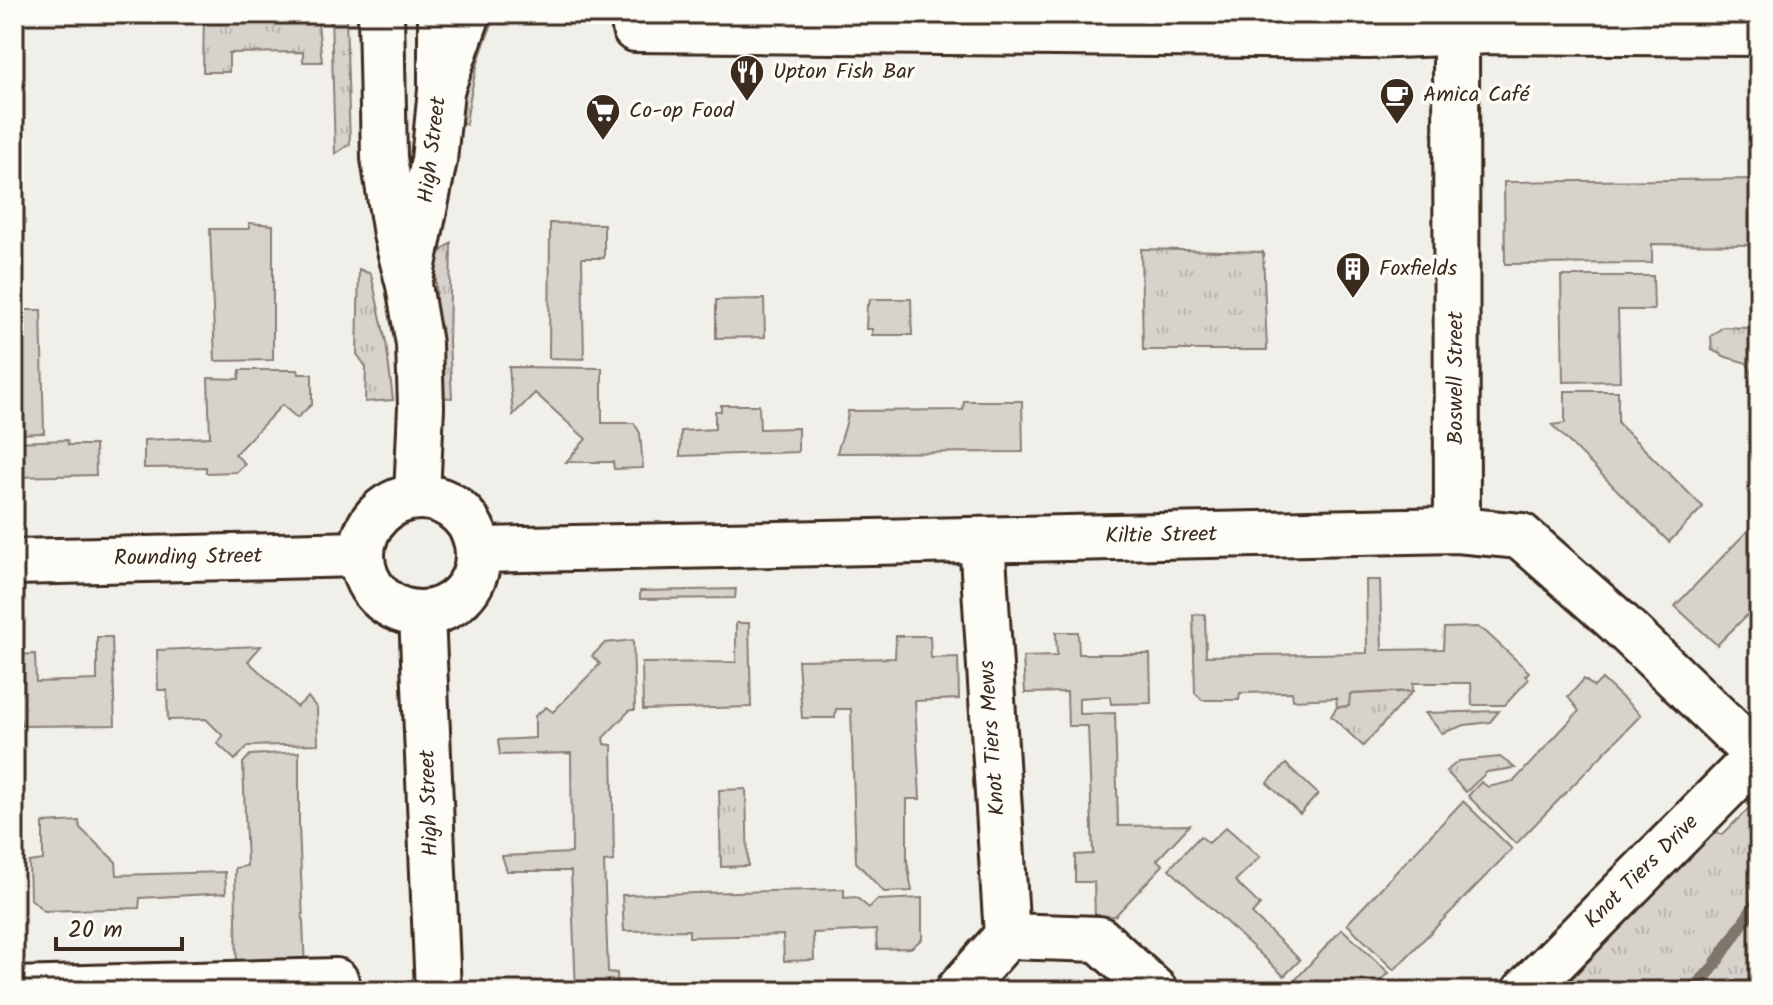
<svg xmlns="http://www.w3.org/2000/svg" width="1773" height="1005" font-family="Kalam,sans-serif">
	<defs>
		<pattern id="grass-tufts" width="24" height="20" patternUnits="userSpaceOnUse" patternTransform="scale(2)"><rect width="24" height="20" fill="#d7d2cc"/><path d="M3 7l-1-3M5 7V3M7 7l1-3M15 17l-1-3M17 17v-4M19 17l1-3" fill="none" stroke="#b9b4af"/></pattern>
	</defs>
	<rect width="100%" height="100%" fill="#f1efea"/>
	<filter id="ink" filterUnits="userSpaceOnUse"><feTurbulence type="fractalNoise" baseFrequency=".0125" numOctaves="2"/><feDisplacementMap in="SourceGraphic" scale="16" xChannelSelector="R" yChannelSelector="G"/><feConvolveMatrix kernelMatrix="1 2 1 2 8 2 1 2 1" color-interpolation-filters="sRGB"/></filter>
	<g filter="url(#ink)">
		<path fill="url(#grass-tufts)" stroke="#897e75" stroke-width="2" d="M204 14H317L322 62H303V52L229 53V72H203Z
			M479 14H497C479 50 471 85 466 125L449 112Z
			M331 15 346 17 350 144 335 154Z
			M451 243 449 342 452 398 436 397V255Z
			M1141 249 1263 252 1267 350H1143Z
			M359 269 371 274 386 342 393 400 365 402 366 367 357 354Z
			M1723 327 1749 328 1759 332 1757 385 1747 363 1726 357 1712 350 1711 336Z
			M1413 691 1363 746 1331 716 1337 707 1349 706V694Z
			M1499 711 1490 722 1465 725 1442 733 1425 713Z
			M1500 757 1515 768 1487 772 1466 792 1446 771 1459 761Z
			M746 789 748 866 721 867 719 790Z
			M1751 806 1759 813V991H1560L1715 830 1722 835Z"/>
		<path fill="#d7d2cc" stroke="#897e75" stroke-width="2" d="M1759 179V245L1652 244V263L1505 264 1504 182Z
			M249 223 273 225V360L215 361 210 229H249Z
			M550 223 604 224V258H582L584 359 549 358Z
			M1561 276H1653L1654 310H1618L1620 381 1563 382Z
			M764 299 765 337 716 338V300Z
			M870 299H911L912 335H872V329H866L867 305H869Z
			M14 310H41L44 433 14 434Z
			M509 367 602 368V423H634L640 433 643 468 614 469 613 462H566L586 439 535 393 513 415Z
			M240 370H298L299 374H312V404L297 418 282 405 235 454 245 464 236 472 206 473V467L144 468V440L210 437 208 378 239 379Z
			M1565 391H1618V423L1703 507 1669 542 1552 425 1565 423Z
			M964 401H1022L1023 452 837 453C841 437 847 427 848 411L963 410Z
			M721 405H759L760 429 798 428V452L680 456 681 431 715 429V411H721Z
			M67 440 68 445H95L96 475 14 477V442Z
			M1759 519V603L1717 645 1675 606Z
			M1366 580H1380L1382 650 1443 649 1444 628 1477 627 1486 632 1529 672 1525 676 1529 679 1505 705H1472L1471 683H1413V691L1350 694 1349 706 1337 707 1336 698 1293 700 1292 692 1240 693 1239 700H1202L1195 693 1193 615 1205 614 1206 656 1367 653Z
			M736 589 735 598 640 599V591Z
			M736 623H749L751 707 643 710 642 663 736 662Z
			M1056 632H1078L1079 654H1150L1151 703 1111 704 1110 696 1079 698V714L1115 713 1118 826 1190 825 1157 860 1163 865 1115 916 1095 917 1094 882H1075V855L1093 854 1088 726H1068L1067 692 1025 693 1023 657 1057 656Z
			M896 636H930L931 658 958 657 959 699 915 701 920 799H907V861L912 891 884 892 856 862 851 709H836L835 718H802L798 660 895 658Z
			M97 637H112L115 725 22 726 18 712 14 711V655L35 654 36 682 97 680Z
			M633 640 635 710H630L603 738 604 744 612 745 614 861 604 862 608 972 617 973 618 991H576L571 871H507L502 856 572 853 571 753 500 755 498 740 535 738V716L546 707 553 712 600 664 592 656 605 643Z
			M261 646 248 661 297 707 308 697 317 708 318 744 248 746 235 760 217 743 223 736 206 719 168 720 167 690H158L157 650Z
			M1584 679 1594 687 1602 679 1641 715 1516 844 1468 796 1481 782 1488 787 1514 781 1579 711 1568 697Z
			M299 752V826L305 970 237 972 235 868 247 866 243 763 250 755Z
			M1286 764 1318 794 1300 814 1267 783Z
			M1463 801 1512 849 1394 970 1347 924Z
			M79 821 80 828 116 862 117 875 225 872 226 893 140 898 139 908 44 911 30 898 29 862 43 860V823Z
			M1226 827 1260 857 1235 881 1260 905 1252 914 1300 960 1284 976 1169 869 1200 836 1209 843Z
			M844 889V898L856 897 869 908 877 900 922 898V939L911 948 877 949 876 930 813 933 814 960 784 961 783 935 689 937V930L624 931 622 895Z
			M1342 929 1389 973 1370 991H1285Z"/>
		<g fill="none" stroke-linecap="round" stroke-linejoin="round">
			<path stroke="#80746b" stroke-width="12" d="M1691 991 1712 969 1759 899"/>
			<g stroke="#3b2a1e" stroke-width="50">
				<path id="minor" d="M381 14 384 158 396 234 409 285 419 344 421 407 417 496
					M635 29 1369 36 1493 31 1759 33
					M1456 34 1457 530
					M411 275 434 160 441 90V14
					M362 555a58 58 0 1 1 116 0a58 58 0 1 1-116 0Z
					M479 550 1457 530 1521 536 1617 621 1759 757
					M14 562 361 554
					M422 614 438 991
					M1007 936 1099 939 1155 991
					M14 990 336 981
					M958 991 1007 936 982 540
					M1525 991 1759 754"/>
			</g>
			<g stroke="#3b2a1e" stroke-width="50">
				<path id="highway" d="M441 90 468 14"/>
			</g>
			<use href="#minor" stroke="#fdfcf7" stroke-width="44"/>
			<use href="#highway" stroke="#fdfcf7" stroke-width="44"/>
		</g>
	</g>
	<defs>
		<g id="restaurant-pin" transform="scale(1.8)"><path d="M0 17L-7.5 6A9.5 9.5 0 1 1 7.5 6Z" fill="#3b2a1e" stroke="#fdfcf7"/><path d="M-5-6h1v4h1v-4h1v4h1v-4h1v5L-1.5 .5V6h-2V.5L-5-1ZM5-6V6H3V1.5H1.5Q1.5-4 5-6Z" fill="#fff"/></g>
		<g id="cafe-pin" transform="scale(1.8)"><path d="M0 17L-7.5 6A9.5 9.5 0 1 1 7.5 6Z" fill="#3b2a1e" stroke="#fdfcf7"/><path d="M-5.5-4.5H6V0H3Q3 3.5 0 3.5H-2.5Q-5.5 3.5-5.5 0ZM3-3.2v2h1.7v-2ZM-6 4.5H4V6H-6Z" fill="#fff"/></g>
		<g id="supermarket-pin" transform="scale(1.8)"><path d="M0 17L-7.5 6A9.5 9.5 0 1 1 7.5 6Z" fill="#3b2a1e" stroke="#fdfcf7"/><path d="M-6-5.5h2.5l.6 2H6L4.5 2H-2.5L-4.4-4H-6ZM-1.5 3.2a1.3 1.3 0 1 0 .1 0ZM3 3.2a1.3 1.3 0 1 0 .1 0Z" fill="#fff"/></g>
		<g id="building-pin" transform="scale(1.8)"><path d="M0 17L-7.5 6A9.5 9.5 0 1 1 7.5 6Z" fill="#3b2a1e" stroke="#fdfcf7"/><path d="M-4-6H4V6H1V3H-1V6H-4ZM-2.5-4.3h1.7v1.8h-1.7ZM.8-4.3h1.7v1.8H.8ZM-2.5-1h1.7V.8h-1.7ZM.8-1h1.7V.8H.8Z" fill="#fff"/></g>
	</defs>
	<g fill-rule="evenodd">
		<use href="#restaurant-pin" x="747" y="72"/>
		<use href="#cafe-pin" x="1397" y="95"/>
		<use href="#supermarket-pin" x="603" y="111"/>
		<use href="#building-pin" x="1353" y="269"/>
	</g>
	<g text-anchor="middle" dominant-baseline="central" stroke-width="7" stroke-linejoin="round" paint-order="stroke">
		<g font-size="22" fill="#3b2a1e" stroke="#fdfcf7" text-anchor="start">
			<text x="773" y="72">Upton Fish Bar</text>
			<text x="1423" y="95">Amica Café</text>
			<text x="629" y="111">Co-op Food</text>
			<text x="1379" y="269">Foxfields</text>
		</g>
		<g font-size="22" fill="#3b2a1e" stroke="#fdfcf7">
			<text transform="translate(433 150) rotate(-83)">High Street</text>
			<text transform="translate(1456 378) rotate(-90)">Boswell Street</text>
			<text transform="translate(1161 536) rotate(-1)">Kiltie Street</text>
			<text transform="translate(188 558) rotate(-1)">Rounding Street</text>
			<text transform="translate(993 738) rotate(-94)">Knot Tiers Mews</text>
			<text transform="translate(430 803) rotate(-92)">High Street</text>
			<text transform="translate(1642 872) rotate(-45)">Knot Tiers Drive</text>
		</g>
	</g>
	<rect width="1773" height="1005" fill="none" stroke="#fdfcf7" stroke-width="48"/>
	<rect x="24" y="24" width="1725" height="957" fill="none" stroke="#3b2a1e" stroke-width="3" filter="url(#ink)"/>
	<path d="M56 937v12h126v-12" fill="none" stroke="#3b2a1e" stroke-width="4"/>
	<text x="68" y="937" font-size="24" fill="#3b2a1e" stroke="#fdfcf7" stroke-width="6" paint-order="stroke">20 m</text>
</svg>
